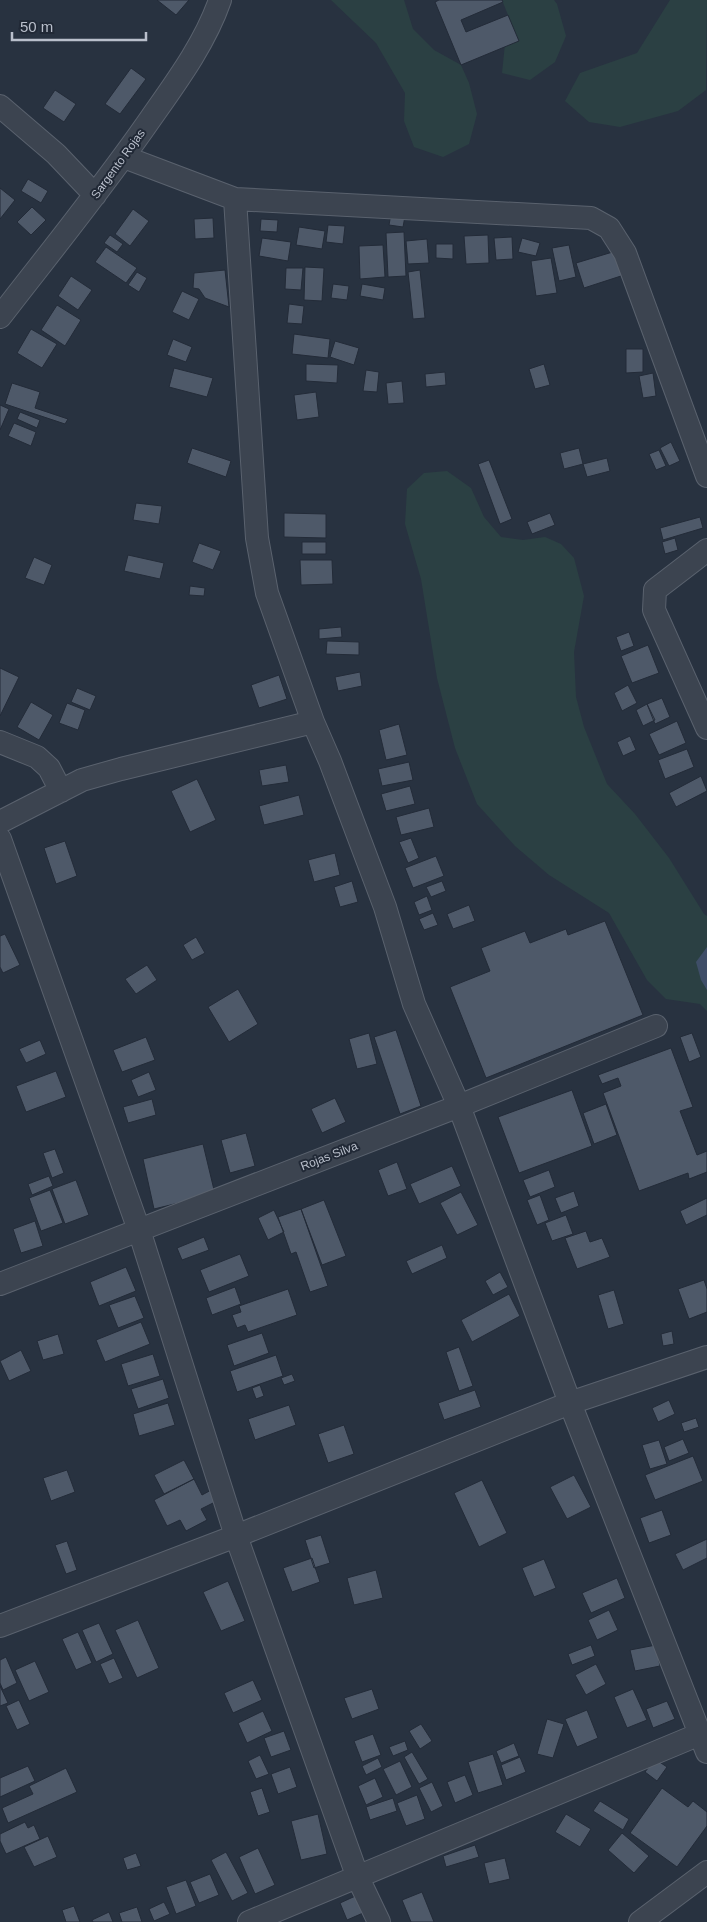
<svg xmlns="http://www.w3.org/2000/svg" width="707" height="1922" font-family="Helvetica,sans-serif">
	<rect width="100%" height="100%" fill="#283240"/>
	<path fill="#2b4043" d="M331 0H404L413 29 434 50 461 65 469 83 477 114 469 144 443 157 414 147 404 121 405 93 376 43Z
		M502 0H554L557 4 566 36 555 62 530 80 502 73 508 15Z
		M670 0H707L706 90 678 111 620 127 589 122 565 101 580 73 637 53Z
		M447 471 471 488 484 517 501 537 523 540 545 537 561 544 574 558 584 596 574 652 576 697 584 727 607 784 635 814 669 858 704 914 707 916V1011L700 1004 666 999 647 980 609 913 549 875 515 846 477 804 455 748 437 678 421 579 405 524 407 489 424 473Z"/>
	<path fill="#3f4e68" d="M707 947V990L701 980 696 962Z"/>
	<path fill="#4e5969" stroke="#232b38" d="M157 0H189L176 15Z
		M439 0H502L503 2 461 20 466 32 508 15 519 41 461 65 435 2Z
		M131 68 146 79 120 114 105 104Z
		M55 90 76 104 64 122 43 108Z
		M28 179 48 191 41 203 21 191Z
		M0 188 15 200 0 219Z
		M32 207 46 220 31 235 17 222Z
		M392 208 406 211 403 227 389 225Z
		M133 209 149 221 130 246 115 234Z
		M213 218 214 238 195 239 194 219Z
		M261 219 278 220 277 232 260 231Z
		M328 225 345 226 343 244 326 242Z
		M299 227 325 231 322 249 296 245Z
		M404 232 406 276 388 277 386 233Z
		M110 235 123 244 117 252 104 243Z
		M488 235 489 263 466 264 464 236Z
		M512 237 513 259 496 260 494 238Z
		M262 238 291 242 288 261 259 256Z
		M522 238 540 243 536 256 518 252Z
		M427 239 429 263 408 264 406 241Z
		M436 244H453V259L436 258Z
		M383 245 385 277 360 279 359 246Z
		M569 245 576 277 559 281 552 248Z
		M106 247 137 268 126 283 95 262Z
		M616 251 624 275 584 288 576 263Z
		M551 258 557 293 536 296 531 261Z
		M305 267 324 268 322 301 304 300Z
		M286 268H303L301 290 285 289Z
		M225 270 229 307 205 298 199 289 193 288 194 273Z
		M420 270 425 318 413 319 408 272Z
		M137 272 147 278 139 292 128 285Z
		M71 276 92 290 78 310 58 296Z
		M333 284 349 286 347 300 331 298Z
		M362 284 385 288 383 300 360 296Z
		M182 291 199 299 189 320 172 312Z
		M289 304 304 306 302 324 287 323Z
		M57 305 81 320 65 346 41 330Z
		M31 329 57 344 42 368 17 353Z
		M294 334 330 339 328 358 292 354Z
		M173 339 192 347 186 362 167 355Z
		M335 341 359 348 354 365 330 357Z
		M626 349H643V372L626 373Z
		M306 364 338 365 337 383 306 381Z
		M544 364 550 385 535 389 529 369Z
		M174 368 213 378 207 397 169 387Z
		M366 370 379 372 377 392 363 391Z
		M445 372 446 385 426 387 425 374Z
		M653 373 656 396 643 398 639 376Z
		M402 381 404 403 388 404 386 383Z
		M12 383 40 392 35 408 68 419 65 424 5 404Z
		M316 392 319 417 297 420 294 395Z
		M0 405 9 409 0 430Z
		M20 412 40 420 37 428 17 419Z
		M14 423 36 432 31 446 8 436Z
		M671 442 680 461 669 466 660 448Z
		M192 448 231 461 226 477 187 463Z
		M579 448 583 464 564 469 560 453Z
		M659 450 666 466 656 470 649 454Z
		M607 458 610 471 587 477 583 464Z
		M489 460 512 519 500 524 478 464Z
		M136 503 162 506 159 524 133 520Z
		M284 513 326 514V538L284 537Z
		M550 513 555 525 532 534 527 522Z
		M700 517 703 528 663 540 660 528Z
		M675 538 678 550 665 554 662 542Z
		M302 542H326V554H302Z
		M199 543 221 551 213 570 192 562Z
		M128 555 164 563 160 579 124 571Z
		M34 557 52 565 44 585 25 578Z
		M300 560H332L333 584 301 585Z
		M190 586 205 588 204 596 189 595Z
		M341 627 342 637 319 639V629Z
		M629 632 634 646 621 651 616 637Z
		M327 641 359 642V655L326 654Z
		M648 645 659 673 632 683 621 656Z
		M0 668 19 677 0 716Z
		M360 672 362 686 338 691 335 677Z
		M279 675 287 699 259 708 251 685Z
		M628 685 637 703 622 711 614 693Z
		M77 688 96 696 90 710 71 702Z
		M662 698 670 717 655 724 647 704Z
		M31 702 53 715 39 740 17 727Z
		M67 703 85 710 78 730 59 723Z
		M647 704 655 720 643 726 636 710Z
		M677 721 686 743 659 755 649 734Z
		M399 724 407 755 386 760 379 730Z
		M630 736 636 750 623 756 617 742Z
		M687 749 694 767 665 779 658 760Z
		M409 762 413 780 382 786 378 769Z
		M286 765 289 782 262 786 259 770Z
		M701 776 707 791 676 807 669 793Z
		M197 779 216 820 190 832 171 791Z
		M410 786 415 804 386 811 381 794Z
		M299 795 304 815 264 825 259 806Z
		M429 808 434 827 401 835 396 817Z
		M411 838 419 858 408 863 399 842Z
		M65 841 77 876 56 884 44 848Z
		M335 853 340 875 314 882 308 860Z
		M436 856 444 876 413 888 405 868Z
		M352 881 358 902 340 907 334 887Z
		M442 881 446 891 431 897 426 887Z
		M427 896 432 910 419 915 414 902Z
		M469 905 475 921 453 929 447 914Z
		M433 913 438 925 424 930 419 919Z
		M605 921 643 1015 486 1078 450 987 490 971 481 948 525 931 530 943 566 929 568 935Z
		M5 934 20 965 3 973 0 967V936Z
		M196 937 205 953 192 960 183 945Z
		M147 965 157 980 136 994 125 979Z
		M238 989 258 1024 229 1042 208 1007Z
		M396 1030 421 1106 400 1114 374 1037Z
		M369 1033 377 1064 357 1069 349 1039Z
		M692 1033 701 1057 689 1062 680 1037Z
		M146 1037 155 1060 122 1072 113 1050Z
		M40 1040 46 1054 26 1063 19 1049Z
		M671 1048 693 1107 680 1111 697 1155 707 1151V1172L689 1179 688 1173 639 1191 603 1093 621 1086 618 1078 602 1084 598 1075Z
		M56 1071 66 1097 26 1112 16 1086Z
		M149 1072 156 1090 138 1097 131 1080Z
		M572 1090 592 1146 519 1173 498 1117Z
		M335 1098 346 1122 322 1133 311 1109Z
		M152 1099 156 1115 128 1123 123 1107Z
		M606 1104 617 1135 594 1144 583 1113Z
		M246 1133 255 1166 230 1173 221 1140Z
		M203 1144 215 1194 154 1209 143 1159Z
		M55 1149 64 1173 52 1178 43 1153Z
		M397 1162 407 1189 388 1196 378 1170Z
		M452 1166 461 1186 419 1204 410 1184Z
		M549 1170 555 1187 530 1197 523 1180Z
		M49 1176 53 1186 32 1195 28 1184Z
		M76 1180 89 1215 65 1224 52 1189Z
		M50 1190 63 1223 41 1231 29 1198Z
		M574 1191 579 1206 561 1213 555 1198Z
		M461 1192 478 1225 457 1235 440 1203Z
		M540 1195 549 1220 537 1225 527 1200Z
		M707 1198V1215L686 1225 680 1211Z
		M324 1200 346 1256 322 1265 301 1209Z
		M301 1209 328 1286 310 1292 296 1252 291 1254 278 1217Z
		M274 1210 284 1232 268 1240 258 1218Z
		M566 1215 573 1234 552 1241 545 1223Z
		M35 1221 43 1246 21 1253 13 1229Z
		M586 1231 590 1242 602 1238 610 1257 577 1269 565 1238Z
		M204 1237 209 1250 182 1260 177 1248Z
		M442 1245 447 1258 412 1274 406 1261Z
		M240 1254 249 1276 209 1292 200 1270Z
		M126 1267 136 1291 99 1306 90 1282Z
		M500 1272 508 1287 493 1295 485 1281Z
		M704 1280 707 1289V1312L689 1319 678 1289Z
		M235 1287 241 1304 212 1315 206 1298Z
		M288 1289 297 1315 248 1332 245 1325 237 1328 232 1315 241 1312 239 1306Z
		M614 1290 624 1324 608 1329 598 1295Z
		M509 1294 520 1316 472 1342 461 1320Z
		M135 1296 144 1318 118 1328 109 1305Z
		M141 1322 150 1344 105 1362 96 1340Z
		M672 1331 674 1344 663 1346 661 1334Z
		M262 1333 269 1353 234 1366 227 1345Z
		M58 1334 64 1354 43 1360 37 1341Z
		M459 1347 473 1386 459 1391 446 1352Z
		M21 1350 31 1371 9 1381 0 1361Z
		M153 1354 160 1376 128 1386 121 1364Z
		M276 1355 283 1376 237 1392 230 1371Z
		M292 1374 295 1381 284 1385 281 1378Z
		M163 1379 169 1398 138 1409 131 1389Z
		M260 1385 264 1396 256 1399 252 1388Z
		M475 1390 481 1407 444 1420 438 1403Z
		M669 1400 675 1414 658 1422 652 1408Z
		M168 1403 175 1425 139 1436 133 1414Z
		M289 1405 296 1425 255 1440 248 1419Z
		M696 1418 699 1427 684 1432 681 1423Z
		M344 1425 354 1454 328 1463 318 1434Z
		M683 1439 689 1453 669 1461 664 1447Z
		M659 1440 667 1464 650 1469 642 1445Z
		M693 1456 703 1481 655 1500 645 1475Z
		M184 1460 194 1479 164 1494 154 1475Z
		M67 1470 75 1492 51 1501 43 1478Z
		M574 1475 591 1507 567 1519 550 1487Z
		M194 1479 202 1495 213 1489 219 1500 201 1509 207 1520 186 1531 180 1520 167 1526 154 1500Z
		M482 1480 507 1533 479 1547 454 1493Z
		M662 1510 671 1535 649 1543 640 1518Z
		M321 1535 330 1563 314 1568 305 1540Z
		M707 1539V1558L683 1570 675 1554Z
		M67 1541 77 1570 66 1574 55 1545Z
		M312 1558 320 1582 292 1592 283 1568Z
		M544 1559 556 1588 534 1597 522 1568Z
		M376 1570 383 1598 354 1605 347 1578Z
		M617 1578 625 1598 591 1613 582 1593Z
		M228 1581 245 1621 221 1631 203 1592Z
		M609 1610 618 1630 597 1640 588 1620Z
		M138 1620 159 1668 137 1678 115 1630Z
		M99 1623 113 1654 96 1662 82 1630Z
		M78 1632 92 1663 76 1670 62 1639Z
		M591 1645 595 1656 572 1665 568 1654Z
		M656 1645 660 1666 635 1671 630 1650Z
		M6 1657 17 1683 3 1690 0 1683V1660Z
		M114 1658 123 1678 109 1684 100 1664Z
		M35 1661 49 1692 29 1701 15 1670Z
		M596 1664 606 1684 586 1695 575 1675Z
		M253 1680 262 1700 233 1713 224 1693Z
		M0 1686 8 1703 0 1706Z
		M372 1689 379 1709 352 1719 344 1698Z
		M633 1689 647 1720 627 1728 614 1697Z
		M19 1700 30 1724 17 1730 6 1706Z
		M667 1701 675 1719 653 1728 646 1709Z
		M587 1710 598 1738 577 1747 565 1719Z
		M263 1711 272 1731 247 1743 238 1723Z
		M547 1719 564 1724 553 1758 537 1754Z
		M421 1724 432 1741 420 1749 409 1731Z
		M284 1731 291 1750 271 1757 264 1738Z
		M373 1734 381 1755 362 1762 354 1741Z
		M405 1741 408 1750 393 1756 389 1747Z
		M514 1743 519 1756 501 1763 496 1751Z
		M412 1752 428 1779 419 1784 404 1757Z
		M493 1754 503 1785 478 1793 468 1762Z
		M260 1755 269 1774 256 1779 248 1761Z
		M520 1757 526 1772 506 1780 501 1765Z
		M378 1758 382 1767 366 1775 362 1766Z
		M655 1759 667 1767 657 1781 645 1772Z
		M400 1761 412 1787 396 1795 383 1769Z
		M28 1766 35 1781 0 1797V1778Z
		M290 1767 297 1787 278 1794 271 1774Z
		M66 1768 77 1792 8 1823 2 1808 33 1794 29 1786Z
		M465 1775 473 1795 455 1803 447 1782Z
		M375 1778 383 1797 366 1805 358 1786Z
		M432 1782 443 1806 431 1812 419 1788Z
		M262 1788 270 1812 258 1816 250 1792Z
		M662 1788 688 1807 693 1801 707 1812V1826L677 1867 630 1833Z
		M417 1795 425 1819 406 1826 397 1803Z
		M393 1798 397 1811 370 1820 366 1807Z
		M600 1801 629 1819 623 1830 593 1811Z
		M318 1814 327 1854 301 1860 291 1821Z
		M566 1814 591 1829 580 1847 555 1832Z
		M25 1822 28 1828 34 1825 40 1839 6 1854 0 1841V1834Z
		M622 1833 649 1856 634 1873 608 1850Z
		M48 1836 57 1857 34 1867 24 1847Z
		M475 1845 479 1857 446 1867 443 1856Z
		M258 1848 275 1885 255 1894 239 1857Z
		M226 1852 248 1893 232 1901 211 1860Z
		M136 1853 141 1866 127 1870 123 1858Z
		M505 1858 510 1879 489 1884 484 1863Z
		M210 1874 219 1895 199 1903 190 1882Z
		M186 1880 196 1906 176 1914 166 1887Z
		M422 1892 434 1922H411L402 1900Z
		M362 1893 370 1910 347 1920 340 1903Z
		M164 1902 170 1914 154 1921 149 1909Z
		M74 1906 80 1922H66L62 1910Z
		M137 1907 142 1922H122L119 1913Z
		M109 1912 113 1922H93L92 1920Z"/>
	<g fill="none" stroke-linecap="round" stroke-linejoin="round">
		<g stroke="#5a626e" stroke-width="24">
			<path id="minor" d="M0 106 56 154 95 195
				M124 157 235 199 591 218 609 228 625 253 707 476
				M235 199 257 538 267 593 313 722 330 761 385 907 414 1004 459 1106 570 1403 707 1752
				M0 317C51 251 104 186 151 118 177 81 205 43 220 0
				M707 550 655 590 654 610 707 728
				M0 742 37 757 49 768 61 791
				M0 822 82 780 121 769 313 722
				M0 839 139 1230 236 1536 358 1878 379 1922
				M0 1284 459 1106 656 1026
				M0 1626 236 1536 570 1403 707 1357
				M249 1922 700 1734
				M640 1922 707 1872"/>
		</g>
		<use href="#minor" stroke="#3c4450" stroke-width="22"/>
	</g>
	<g text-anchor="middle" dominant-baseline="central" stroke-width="4" stroke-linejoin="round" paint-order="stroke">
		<g font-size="12" fill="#b9bfcb" stroke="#212936">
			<text transform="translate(118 164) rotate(-54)">Sargento Rojas</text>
			<text transform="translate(329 1156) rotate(-21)">Rojas Silva</text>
		</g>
	</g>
	<path d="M12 32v8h134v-8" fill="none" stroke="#b9bfcb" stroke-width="2.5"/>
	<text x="20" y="32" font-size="15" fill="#b9bfcb" stroke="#212936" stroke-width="4" paint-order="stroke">50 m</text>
</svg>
